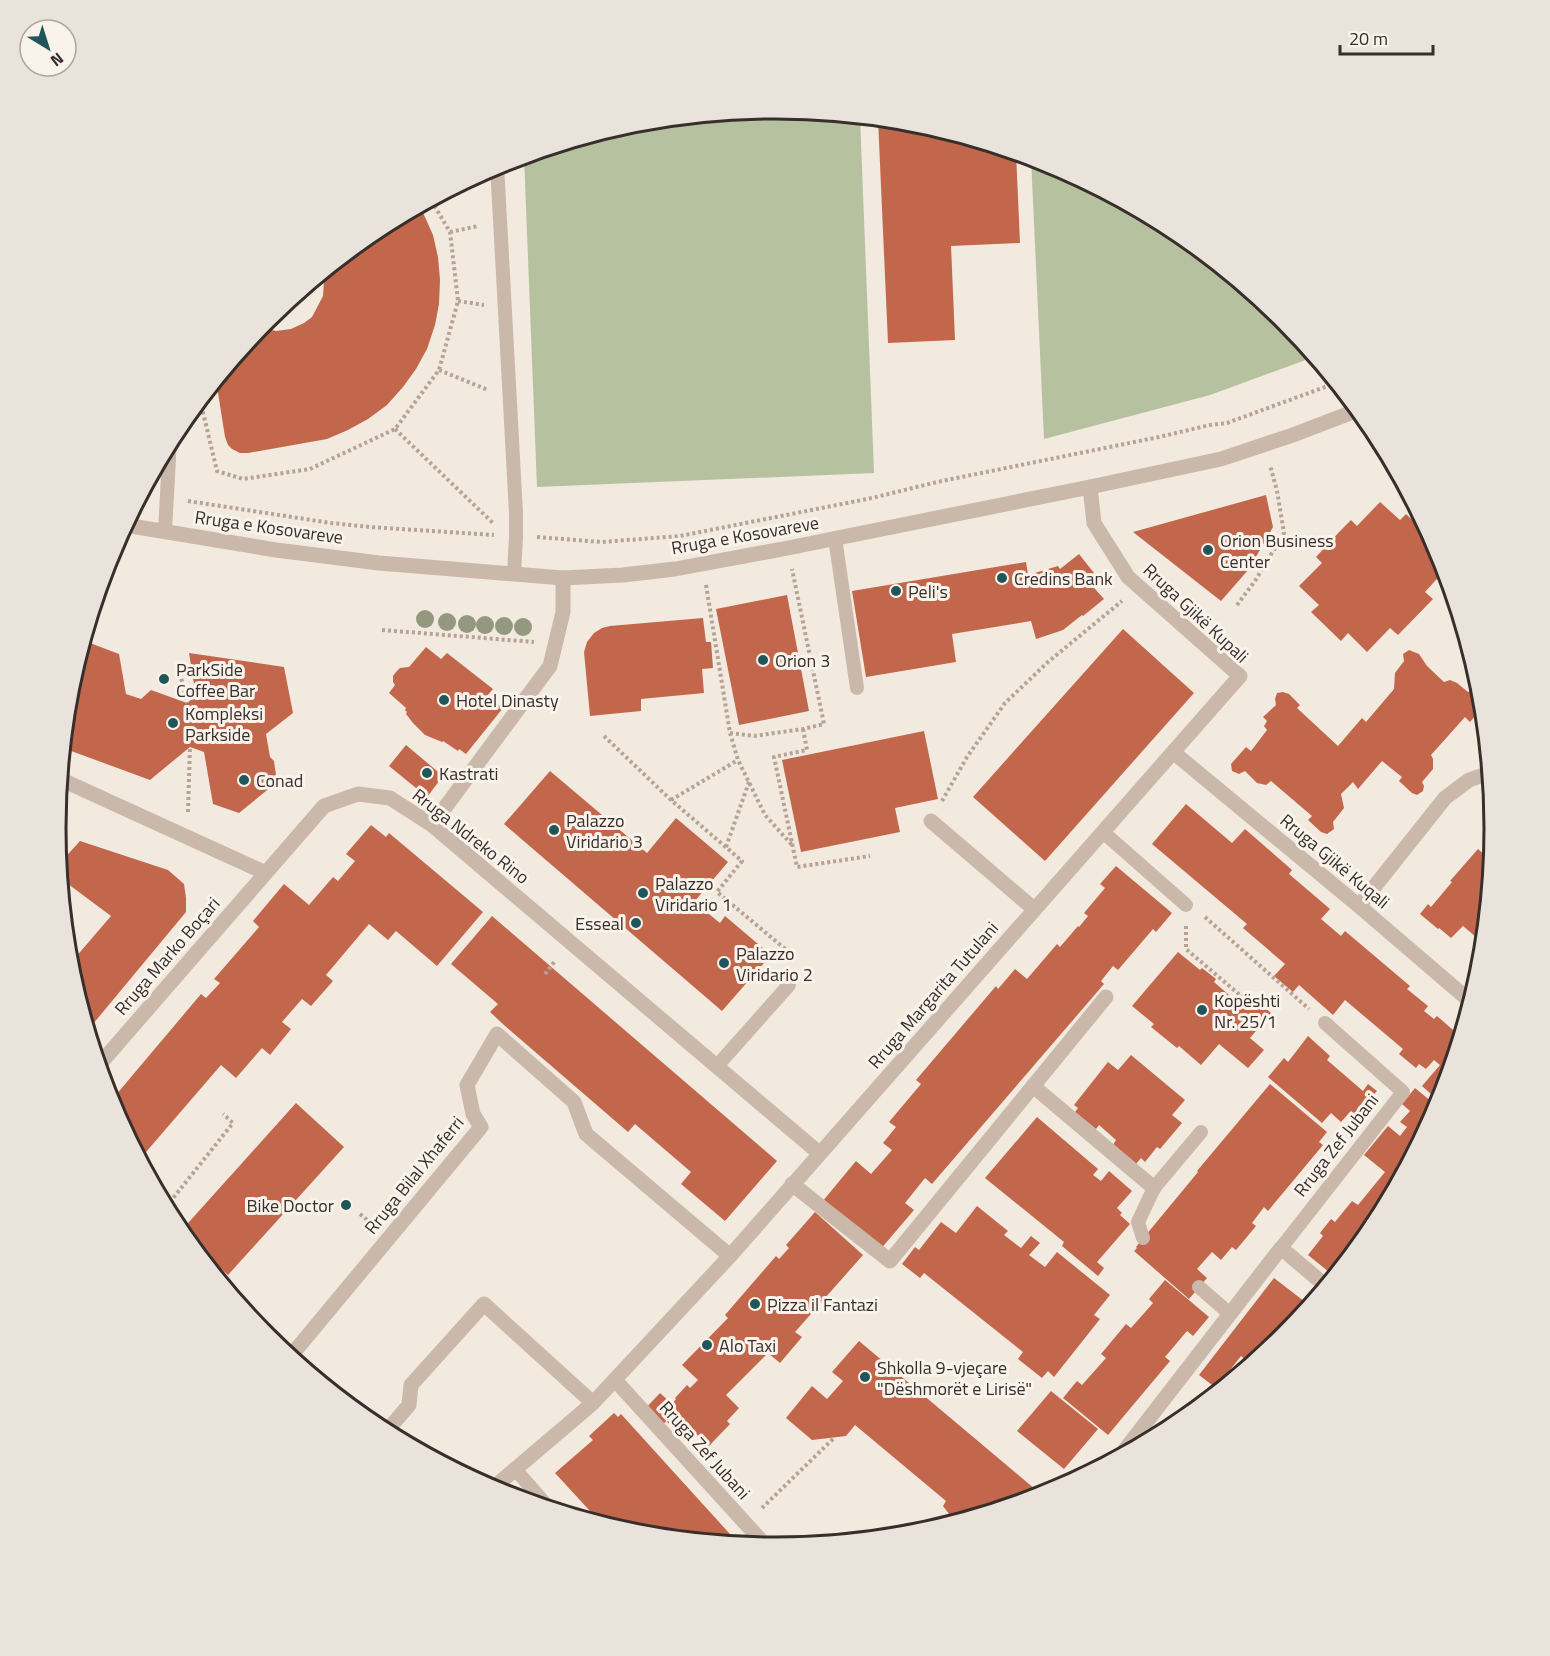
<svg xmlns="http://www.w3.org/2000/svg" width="1550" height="1656" font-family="'Titillium Web',sans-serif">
	<rect width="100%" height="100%" fill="#f2e9df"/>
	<path fill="#b6c19f" d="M775 109 860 117 874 473 537 487 524 156 635 122Z
		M1031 158 1051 163 1175 230 1284 319 1314 357 1210 395 1044 439Z"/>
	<path fill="#c3674c" d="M878 119 916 122 1016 153 1020 243 951 246 955 340 888 343Z
		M420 206 433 235 438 257 440 280 439 304 435 325 427 349 416 369 403 387 387 405 368 419 348 430 327 439 248 453H240L232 449 228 445 225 437 216 380 260 327 276 331 291 329 304 323 312 317 323 296 324 281 323 273 376 230Z
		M1266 495 1273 527 1249 569 1221 601 1133 532Z
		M1380 502 1400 520 1406 514 1432 539 1435 543 1429 548 1442 561 1445 570 1425 592 1433 599 1398 635 1390 628 1367 652 1348 633 1341 641 1311 612 1319 605 1299 586 1322 563 1316 557 1342 529 1351 520 1357 526Z
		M1079 554 1094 573 1087 580 1104 599 1083 616 1082 615 1063 630 1036 639 1031 621 952 634 956 662 866 677 852 591 1026 562 1028 575 1058 566 1060 569Z
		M787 595 809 711 739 725 716 609Z
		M703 618 706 642H711L713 668 702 669 704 693 641 699V711L590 716 584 652 587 642 594 633 602 628 610 626Z
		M1123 629 1194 693 1045 861 973 797Z
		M90 643 119 654 126 694 141 699 151 690 187 703 196 696 189 653 284 667 293 713 266 734 270 757 274 761 277 782 239 813 213 804 204 752 190 747 150 780 63 748 69 687 80 652Z
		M426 647 441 659 447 653 493 689 487 696 503 708 466 754 459 749 458 751 443 741 442 742 425 735 413 723 406 714 407 712 405 710 406 708 389 693 395 685 393 682V676L396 672 400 668 409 667Z
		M1409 650 1419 654 1427 666 1444 682 1450 680 1457 683 1468 692 1474 689 1481 691 1483 707 1470 722 1465 717 1431 755 1433 759V769L1422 782 1424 786 1423 791 1417 795 1412 793 1399 781 1402 777 1382 761 1358 789 1353 782 1341 794 1344 808 1333 822 1334 829 1327 834 1321 832 1308 820 1312 816 1271 781 1266 785 1257 783 1245 771 1239 774 1232 771 1231 764 1246 747 1251 751 1267 730 1264 726 1267 721 1263 717 1276 705 1275 699 1277 693 1283 692 1289 694 1300 705 1297 708 1338 746 1362 718 1366 722 1394 689 1395 673 1404 661 1403 654Z
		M924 731 938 799 895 808 900 832 801 852 782 760Z
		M406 745 443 776 427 797 389 766Z
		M550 771 647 853 676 818 728 862 694 902 720 923 725 916 771 955 722 1011 504 824Z
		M1186 804 1232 843 1245 829 1292 870 1289 874 1330 909 1321 919 1341 936 1345 931 1410 986 1407 989 1428 1006 1424 1011 1434 1019 1437 1016 1460 1036 1440 1102 1422 1086 1440 1065 1434 1060 1426 1069 1419 1064 1416 1068 1399 1054 1403 1049 1345 1000 1333 1015 1299 985 1293 992 1274 976 1285 964 1243 928 1247 924 1152 844Z
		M371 825 386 837 389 833 483 912 437 966 396 931 388 940 369 924 326 975 333 981 311 1006 302 999 282 1022 291 1029 270 1055 262 1048 236 1078 221 1065 140 1159 110 1102 201 994 206 998 220 983 214 979 259 927 253 921 284 884 309 905 333 877 338 881 355 861 346 854Z
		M80 841 168 870 184 884 186 898V912L88 1030 69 965 111 916 60 878 59 864Z
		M1493 847 1483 943 1463 926 1451 938 1439 928 1438 929 1420 914 1428 904 1431 907 1452 882 1450 881 1478 849 1486 856Z
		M1116 866 1172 913 1156 932 1153 929 1118 970 1113 966 1101 981 1104 984 932 1184 925 1178 905 1203 914 1210 879 1251 822 1202 856 1161 871 1174 892 1150 883 1143 896 1127 889 1122 921 1084 916 1080 996 986 998 989 1015 969 1027 979 1057 944 1060 947 1078 926 1079 927 1088 916 1084 913 1105 888 1100 884Z
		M492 916 777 1161 725 1221 681 1184 691 1172 635 1124 628 1132 504 1025 490 1012 498 1004 451 964Z
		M1178 952 1200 970 1202 968 1216 979 1214 982 1236 1001 1245 991 1271 1013 1250 1038 1264 1050 1248 1068 1219 1044 1201 1065 1179 1046 1177 1048 1151 1027 1154 1024 1132 1006Z
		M1308 1036 1330 1056 1327 1060 1363 1091 1368 1084 1377 1091 1356 1115 1351 1111 1341 1122 1331 1113 1322 1123 1268 1077 1284 1058 1288 1062Z
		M1131 1055 1185 1100 1172 1115 1182 1123 1160 1149 1157 1147 1145 1162 1141 1158 1136 1164 1113 1145 1116 1140 1099 1125 1096 1129 1075 1112 1078 1108 1074 1105 1108 1062 1118 1070Z
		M1270 1084 1327 1132 1319 1142 1323 1145 1268 1211 1264 1207 1252 1223 1256 1226 1236 1250 1232 1247 1221 1260 1212 1252 1197 1269 1207 1278 1189 1299 1134 1251 1137 1248 1136 1247 1198 1172 1197 1171Z
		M1415 1088 1438 1107 1373 1228 1334 1276 1308 1255 1323 1236 1320 1233 1331 1219 1335 1222 1352 1201 1358 1205 1385 1172 1364 1155 1388 1126 1400 1136 1407 1127 1400 1122 1410 1111 1402 1104Z
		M296 1103 344 1147 228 1275 180 1232Z
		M1037 1117 1098 1169 1093 1175 1101 1181 1109 1171 1132 1191 1117 1208 1122 1213 1120 1215 1130 1224 1097 1262 1104 1268 1098 1276 1062 1246 1064 1242 985 1178Z
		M977 1206 1008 1231 1004 1235 1021 1248 1031 1236 1040 1243 1029 1255 1045 1267 1057 1252 1110 1295 1094 1315 1100 1319 1054 1377 1048 1371 1042 1378 1018 1359 1023 1352 924 1273 920 1278 902 1264 915 1247 919 1250 941 1222 956 1233Z
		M815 1212 863 1255 795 1332 802 1337 780 1363 768 1353 726 1395 739 1408 727 1421 730 1424 709 1446 695 1433 688 1441 666 1421 661 1427 644 1410 660 1393 672 1404 676 1399 675 1398 687 1385 690 1388 698 1380 682 1365 728 1318 725 1315 776 1256 779 1259 789 1248 786 1245Z
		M1274 1278 1309 1305 1284 1337 1274 1345 1270 1343 1260 1356 1250 1364 1241 1356 1216 1388 1199 1375Z
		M1165 1280 1209 1317 1193 1336 1187 1331 1165 1357 1170 1361 1108 1435 1063 1398 1077 1381 1082 1385 1106 1358 1101 1354 1126 1324 1131 1328 1153 1303 1149 1299Z
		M859 1341 1042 1495 940 1526 949 1514 943 1506 946 1501 855 1425 846 1436 812 1440 786 1418 812 1386 827 1399 843 1381 832 1372Z
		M1051 1391 1098 1429 1064 1469 1017 1431Z
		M614 1413 618 1417 621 1414 739 1544 634 1534 601 1523 555 1473 593 1440 589 1436Z"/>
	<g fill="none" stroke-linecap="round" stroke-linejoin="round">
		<path stroke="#b6a395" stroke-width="4" stroke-dasharray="3 3" stroke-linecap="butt" d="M450 232 478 226
			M458 301 484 305
			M439 370 488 390
			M200 400 217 471 243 479 310 469 395 429 439 370 458 301 450 232 431 200
			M190 412 203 413
			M395 429 494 524
			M188 501 331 523 370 527 494 535
			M537 537 602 542 680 536 872 498 937 482 1159 437 1210 425 1227 423 1336 383
			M706 585 730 733 738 760 765 815 792 845
			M1237 605 1255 581 1284 533 1277 491 1270 465
			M382 630 534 642
			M180 673 187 703
			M803 729 807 750 774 757 797 867 870 856
			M730 733 754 736 803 729 824 724 792 569
			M604 736 671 800 742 861 717 892 790 953V963
			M671 800 738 760
			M942 801 967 757 1005 703 1048 662 1122 601
			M188 812 190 747
			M726 847 749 782
			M1205 917 1309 1009
			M1186 926V949L1241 996
			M545 974 555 961
			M166 1207 233 1123 223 1114
			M360 1214 372 1224
			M1208 1399 1209 1398
			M762 1508 835 1437"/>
		<path stroke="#cab9aa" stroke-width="14" d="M497 165 516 513V537L514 574
			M165 531 170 440
			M835 538 857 688
			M1103 832 1186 905
			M717 1066 789 985
			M1143 1238 1138 1222 1154 1188 1201 1132
			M1281 1248 1403 1092 1325 1023
			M1199 1287 1230 1314
			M515 1469 549 1508"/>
		<path stroke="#cab9aa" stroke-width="15" d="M1173 752 1359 906 1471 1002
			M60 779 266 873
			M931 821 1034 909
			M432 825 550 666 563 612V578
			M1359 906 1445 798 1469 780 1489 773
			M99 1065 324 806 358 794 390 798 432 825 819 1153
			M1033 1086 1154 1188
			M792 1184 890 1261 1106 997
			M290 1357 481 1127 473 1114 467 1085 497 1034 574 1102 586 1134 730 1256
			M615 1380 767 1547
			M386 1432 409 1405 411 1385 484 1304 593 1403
			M1120 1456 1281 1248 1326 1286
			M492 1489 593 1403 730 1256 1240 676 1128 577 1094 523 1090 487"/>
		<path stroke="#cab9aa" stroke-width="15" d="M125 525 276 550 379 563 563 578 623 575 675 569 788 548 1090 487 1221 459 1293 435 1358 410"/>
	</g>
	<g fill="#94987e">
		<circle cx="425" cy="619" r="9"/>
		<circle cx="447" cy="622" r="9"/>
		<circle cx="467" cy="624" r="9"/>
		<circle cx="485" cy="625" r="9"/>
		<circle cx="504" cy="626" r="9"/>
		<circle cx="523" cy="627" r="9"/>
	</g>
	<g fill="#205659" stroke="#faf3eb" stroke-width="2">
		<circle cx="1208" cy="550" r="6"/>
		<circle cx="1002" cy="578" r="6"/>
		<circle cx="896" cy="591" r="6"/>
		<circle cx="763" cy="660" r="6"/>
		<circle cx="164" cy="679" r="6"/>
		<circle cx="444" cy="700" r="6"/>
		<circle cx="173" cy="723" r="6"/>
		<circle cx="427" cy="773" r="6"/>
		<circle cx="244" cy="780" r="6"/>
		<circle cx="554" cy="830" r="6"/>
		<circle cx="643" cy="893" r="6"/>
		<circle cx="636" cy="923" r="6"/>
		<circle cx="724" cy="963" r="6"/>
		<circle cx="1202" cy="1010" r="6"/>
		<circle cx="346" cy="1205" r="6"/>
		<circle cx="755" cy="1304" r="6"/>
		<circle cx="707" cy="1345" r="6"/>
		<circle cx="865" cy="1377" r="6"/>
	</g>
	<g text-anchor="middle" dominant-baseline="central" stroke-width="6" stroke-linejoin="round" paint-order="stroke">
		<g font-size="18" fill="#382e2a" stroke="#faf3eb">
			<text transform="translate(269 527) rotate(8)">Rruga e Kosovareve</text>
			<text transform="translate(745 535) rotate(-10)">Rruga e Kosovareve</text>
			<text transform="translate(1196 613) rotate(43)">Rruga Gjikë Kupali</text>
			<text transform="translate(471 836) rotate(38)">Rruga Ndreko Rino</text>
			<text transform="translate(1335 861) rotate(40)">Rruga Gjikë Kuqali</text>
			<text transform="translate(167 956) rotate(-49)">Rruga Marko Boçari</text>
			<text transform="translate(933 995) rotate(-49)">Rruga Margarita Tutulani</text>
			<text transform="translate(1336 1145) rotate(-52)">Rruga Zef Jubani</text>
			<text transform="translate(414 1175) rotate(-51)">Rruga Bilal Xhaferri</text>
			<text transform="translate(705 1450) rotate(48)">Rruga Zef Jubani</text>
		</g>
		<g font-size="18" fill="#382e2a" stroke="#faf3eb" text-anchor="start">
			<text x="1220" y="540">Orion Business<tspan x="1220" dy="21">Center</tspan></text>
			<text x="1014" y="578">Credins Bank</text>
			<text x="908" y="591">Peli's</text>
			<text x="775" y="660">Orion 3</text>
			<text x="176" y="669">ParkSide<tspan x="176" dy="21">Coffee Bar</tspan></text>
			<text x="456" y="700">Hotel Dinasty</text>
			<text x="185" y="713">Kompleksi<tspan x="185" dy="21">Parkside</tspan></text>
			<text x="439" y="773">Kastrati</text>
			<text x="256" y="780">Conad</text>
			<text x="566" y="820">Palazzo<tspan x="566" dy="21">Viridario 3</tspan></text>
			<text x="655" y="883">Palazzo<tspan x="655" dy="21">Viridario 1</tspan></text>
			<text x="624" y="923" text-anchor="end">Esseal</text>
			<text x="736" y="953">Palazzo<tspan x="736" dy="21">Viridario 2</tspan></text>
			<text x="1214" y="1000">Kopështi<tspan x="1214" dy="21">Nr. 25/1</tspan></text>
			<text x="334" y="1205" text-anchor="end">Bike Doctor</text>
			<text x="767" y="1304">Pizza il Fantazi</text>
			<text x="719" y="1345">Alo Taxi</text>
			<text x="877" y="1367">Shkolla 9-vjeçare<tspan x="877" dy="21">"Dëshmorët e Lirisë"</tspan></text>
		</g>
	</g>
	<path d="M0 0H1550V1656H0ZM66 828a709 709 0 1 1 1418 0a709 709 0 1 1-1418 0Z" fill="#eae3dc" fill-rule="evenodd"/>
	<path fill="none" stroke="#382e2a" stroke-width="3" d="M66 828a709 709 0 1 1 1418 0a709 709 0 1 1-1418 0Z"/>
	<g transform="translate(48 48) rotate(142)"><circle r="28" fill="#faf3eb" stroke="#aca49e" stroke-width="1.5"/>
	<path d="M0-4.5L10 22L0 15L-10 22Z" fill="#205659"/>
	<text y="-9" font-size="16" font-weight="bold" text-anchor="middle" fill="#382e2a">N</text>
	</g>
	<path d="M1340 45v9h93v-9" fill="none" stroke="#382e2a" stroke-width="3"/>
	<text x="1349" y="45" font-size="18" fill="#382e2a" stroke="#faf3eb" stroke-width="4.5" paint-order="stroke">20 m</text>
</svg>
